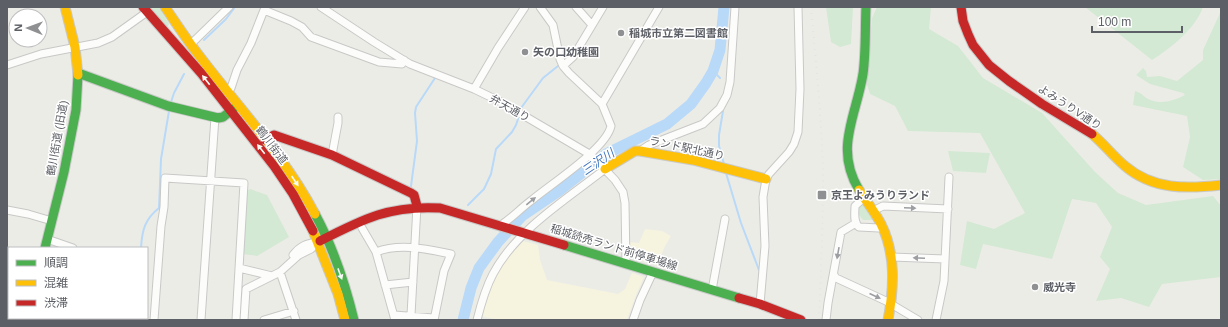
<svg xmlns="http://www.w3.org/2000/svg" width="1228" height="327" font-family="Helvetica,'Noto Sans JP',sans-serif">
	<rect width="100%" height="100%" fill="#ecece7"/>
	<path fill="#f6f3df" d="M645 229 662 231 671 236 665 246 657 265 637 259 629 255 628 242 639 243Z
		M523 241 538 245 540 260 547 280 618 294 625 289 632 273 644 277 636 295 627 320H500L480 316 488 291 504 262Z"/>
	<path fill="#d3e9d3" d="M149 7H159L169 24 168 26H167Z
		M826 7H853L851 44 840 47 831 42Z
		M877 7H931L929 29 958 46 983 78 1042 113 1095 172 1118 193 1146 205 1213 196 1221 206V277L1162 284 1149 307 1121 298 1096 301 1110 269 1100 257 1112 227 1096 203 1072 199 1052 259 983 244 976 269 960 265 967 221 994 229 1025 213 980 133 908 131 895 106 870 94 866 82 872 18Z
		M1085 7H1203C1196 28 1170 49 1152 60Z
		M1221 11V179L1203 180 1183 167 1190 137 1187 116 1133 105 1135 91C1142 93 1143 96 1148 99 1160 105 1173 101 1185 95L1183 93 1150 84 1136 75 1143 68 1146 71 1147 77 1160 76 1177 81 1203 60V50Z
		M948 151 990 153 986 173 953 171Z
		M250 189 267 195 289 237 257 256 243 254 247 191Z
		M863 203 873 220H863L859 215V206Z"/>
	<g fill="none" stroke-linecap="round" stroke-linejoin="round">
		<path stroke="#b9d9f8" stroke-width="2" d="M204 40 226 19 235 7
			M713 71 720 78
			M171 102 174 93 184 74
			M521 108 543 78 558 66
			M723 111 719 135V146L724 164
			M726 173 741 223 759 270
			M411 186 417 141 415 113 416 107 435 78
			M468 205 484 189 491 174 496 149 512 132 516 125 519 116
			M141 248C142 230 145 219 159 208L161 159 169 111"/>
		<path stroke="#b9d9f8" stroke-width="11" d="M463 320 471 288 479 268 498 242 522 216 559 191 606 154 667 124 691 104 706 83 713 71 720 50 724 7"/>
		<g stroke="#c8c9c7" stroke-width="9">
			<path id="street" d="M321 7 374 42 410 64 474 89 499 101 591 155 615 180 623 192 625 203 626 264
				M576 7 592 25
				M191 44 229 7
				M7 65 41 54 98 43 112 37 147 12
				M563 66 573 57 603 7
				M474 89 498 48 525 7
				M227 92 231 88 237 70 251 43 264 10 291 21 302 27 311 37 379 62 402 64 404 60
				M602 104 659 7
				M640 151 649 145 703 124 720 108 727 95 730 82 735 7
				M332 155 338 123V117
				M864 198 855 206C855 213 853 222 859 227L879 228 882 226
				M7 210 28 214 52 221
				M873 211 883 206 948 209
				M501 225C512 218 521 208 532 200 551 184 606 149 611 126L602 104 569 73 563 66 560 59 553 25 540 7
				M362 228 376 252 395 320
				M47 239 73 248
				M376 252C400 243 426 249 451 254L444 271 434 320
				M293 255C300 246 307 243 318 242
				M892 257 945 259
				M239 268 272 276 280 272 299 255 311 249 318 242
				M280 272 296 320
				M834 275 836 278 886 301 918 320
				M385 285 413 282
				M712 290 725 219
				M760 304 765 246 763 197 766 179 769 174 789 152 794 144 798 132 800 89 798 7
				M394 315 434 318
				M411 315 417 206
				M122 320H125
				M154 320 161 226 164 207 165 178 244 183 236 320
				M201 320 215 117
				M244 320 246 289 272 276
				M264 320 294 311
				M477 320C481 304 485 289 493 274 516 230 567 199 605 169
				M633 320 640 300 653 272
				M826 320 828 303 841 232 856 223
				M936 320 944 281 949 177"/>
		</g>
		<g stroke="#c9c9c8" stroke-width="11">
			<path id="fast" d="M78 73 168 106 218 118 223 117 237 106
				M859 190C834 148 856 117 863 74 866 52 865 29 866 7
				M315 214C333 247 345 283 354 320
				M564 245 739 298
				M45 248 64 172 76 110 78 75"/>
		</g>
		<g stroke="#c9c9c8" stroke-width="11">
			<path id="slow" d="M65 7 75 47 78 75
				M165 7C176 23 186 39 198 54 238 107 284 155 315 214
				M1092 134C1104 144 1113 156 1125 166 1153 190 1187 189 1221 185
				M605 169 635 151H640L693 160 766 179
				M859 190C866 201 875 212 881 224 896 254 894 288 888 320
				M313 231 338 294 345 320"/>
		</g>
		<g stroke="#c9c9c8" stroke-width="11">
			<path id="jam" d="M143 7 201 73 274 166 293 194 313 231
				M961 7 963 21 968 34 973 45 989 65 1009 81 1042 104 1092 134
				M265 140 274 135 332 155 411 193 414 195 417 206
				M320 241C363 219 390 205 440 208L564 245
				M739 298 760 304 801 320
				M27 318V320"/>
		</g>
		<use href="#street" stroke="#fcfcfb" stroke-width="7"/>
		<use href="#fast" stroke="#4caf50" stroke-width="9"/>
		<use href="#slow" stroke="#ffc107" stroke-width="9"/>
		<use href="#jam" stroke="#c62828" stroke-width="9"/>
		<path stroke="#e3e4e3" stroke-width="2" stroke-dasharray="1 5" stroke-linecap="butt" d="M811 7C816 64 822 120 823 177 823 225 821 272 819 320"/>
	</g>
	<defs><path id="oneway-solid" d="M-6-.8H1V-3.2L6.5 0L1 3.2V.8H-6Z"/></defs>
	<g fill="#f6fbf6">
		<use href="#oneway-solid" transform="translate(206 80) rotate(-128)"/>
		<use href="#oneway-solid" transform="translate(261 149) rotate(-128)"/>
		<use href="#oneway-solid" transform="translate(295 181) rotate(56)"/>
		<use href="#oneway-solid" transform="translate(340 274) rotate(70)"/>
	</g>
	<g fill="#9c9ea1">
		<use href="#oneway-solid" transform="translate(531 201) rotate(-39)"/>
		<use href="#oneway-solid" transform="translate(910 208) rotate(2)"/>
		<use href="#oneway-solid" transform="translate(838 253) rotate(100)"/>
		<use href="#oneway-solid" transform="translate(919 258) rotate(-178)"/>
		<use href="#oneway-solid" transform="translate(875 296) rotate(24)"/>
	</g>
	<g fill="#8e9092" stroke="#fff" stroke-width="1.5">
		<circle cx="621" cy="33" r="4"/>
		<circle cx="525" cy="52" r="4"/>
		<rect x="817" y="190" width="10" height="10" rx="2"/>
		<circle cx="1035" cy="287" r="4"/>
	</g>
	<g text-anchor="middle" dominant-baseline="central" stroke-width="3" stroke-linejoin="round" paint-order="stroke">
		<g font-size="11" font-weight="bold" fill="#5c5f65" stroke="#fff" text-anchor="start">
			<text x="629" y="33">稲城市立第二図書館</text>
			<text x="533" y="52">矢の口幼稚園</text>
			<text x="831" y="195">京王よみうりランド</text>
			<text x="1043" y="287">威光寺</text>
		</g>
		<g font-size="11" fill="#5c5f65" stroke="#fff">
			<text transform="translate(1070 107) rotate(33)">よみうりV通り</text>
			<text transform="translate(510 108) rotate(29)">弁天通り</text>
			<text transform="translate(57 138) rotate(-80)">鶴川街道 (旧道)</text>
			<text transform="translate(272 145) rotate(53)">鶴川街道</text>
			<text transform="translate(687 148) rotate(12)">ランド駅北通り</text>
			<text transform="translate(614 247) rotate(17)">稲城読売ランド前停車場線</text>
		</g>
		<g font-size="12" font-style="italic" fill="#3f74be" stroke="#fff">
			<text transform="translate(598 162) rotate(-34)">三沢川</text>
		</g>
	</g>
	<rect width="1228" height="327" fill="none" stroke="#5c5f65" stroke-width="16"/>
	<rect x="8" y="247" width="140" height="72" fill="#ffffff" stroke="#bebfc1"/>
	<rect x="16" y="260" width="20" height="6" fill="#4caf50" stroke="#bebfc1"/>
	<text x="44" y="267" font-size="12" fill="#5c5f65">順調</text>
	<rect x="16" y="280" width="20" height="6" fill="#ffc107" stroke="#bebfc1"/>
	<text x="44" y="287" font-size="12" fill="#5c5f65">混雑</text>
	<rect x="16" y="300" width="20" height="6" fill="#c62828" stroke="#bebfc1"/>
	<text x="44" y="307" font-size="12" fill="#5c5f65">渋滞</text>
	<g transform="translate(28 28) rotate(271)"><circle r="19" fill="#ffffff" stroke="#bebfc1"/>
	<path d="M0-3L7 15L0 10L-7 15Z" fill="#8e9092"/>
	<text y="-6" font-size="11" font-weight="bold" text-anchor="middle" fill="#5c5f65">N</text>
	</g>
	<path d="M1092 26v6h90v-6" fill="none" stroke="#5c5f65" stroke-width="2"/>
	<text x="1098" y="26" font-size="12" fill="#5c5f65" stroke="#ffffff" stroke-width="3" paint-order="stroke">100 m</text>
</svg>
